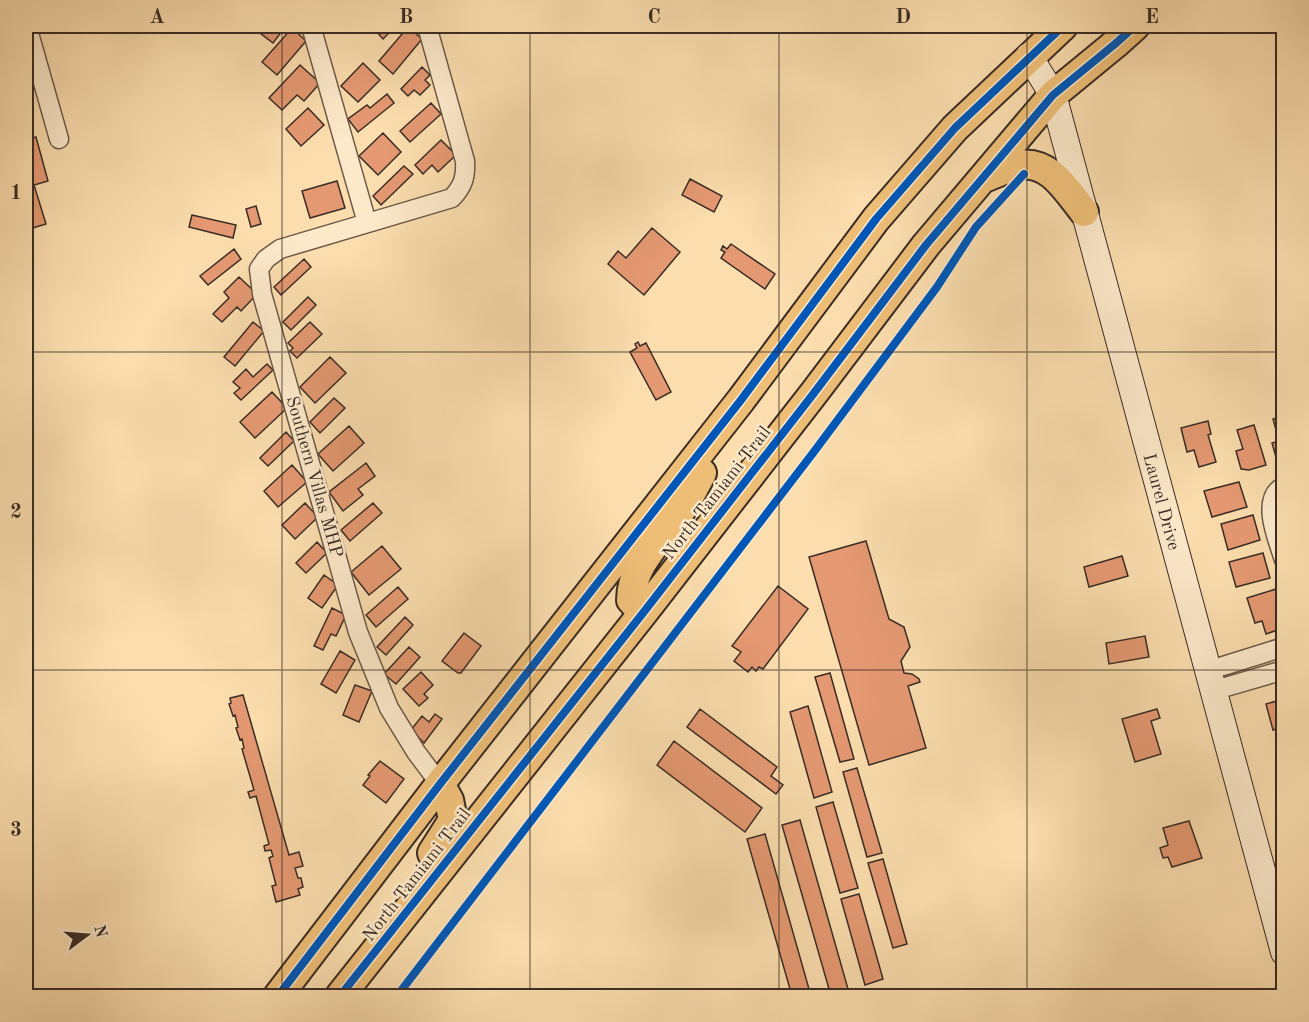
<svg xmlns="http://www.w3.org/2000/svg" width="1309" height="1022" font-family="'Old Standard TT',serif">
	<rect width="100%" height="100%" fill="#fbddae"/>
	<filter id="stains"><feTurbulence type="fractalNoise" baseFrequency=".00333" numOctaves="4"/><feColorMatrix values="0 0 0 0 .2 0 0 0 0 .09 0 0 0 0 .02 0 0 0 .5 -.17"/></filter>
	<radialGradient id="worn" r=".72"><stop offset=".6" stop-color="#630" stop-opacity="0"/><stop offset="1" stop-color="#630" stop-opacity=".3"/></radialGradient>
	<path fill="#e59972" stroke="#392c26" stroke-width="1.5" d="M253 26H286L273 43 252 27Z
		M382 26H396L383 39 376 31Z
		M408 27 422 39 393 74 379 61Z
		M292 28 306 41 277 75 262 62Z
		M363 63 380 80 358 102 341 86Z
		M300 65 320 83 304 101 297 95 282 110 269 98Z
		M422 67 430 75 425 80 430 85 420 95 414 90 408 96 401 89Z
		M387 94 394 103 358 132 348 119 367 105 370 108Z
		M431 103 441 114 410 142 400 131Z
		M308 108 324 125 301 146 286 129Z
		M383 133 401 152 378 175 359 156Z
		M36 137 48 181 34 185 46 224 26 230V140Z
		M441 140 456 155 438 172 432 165 423 174 415 165Z
		M404 166 413 174 381 205 373 196Z
		M690 179 722 196 714 212 682 195Z
		M337 181 345 208 310 218 302 191Z
		M256 206 261 224 251 227 246 209Z
		M192 215 236 225 233 238 189 227Z
		M652 228 680 252 644 295 608 264 618 251 626 258Z
		M731 244 775 274 765 289 721 258 725 252 721 250 723 246 727 249Z
		M234 249 241 259 208 285 200 276Z
		M304 259 311 267 281 295 274 287Z
		M239 277 257 294 241 311 237 307 222 322 213 314 229 298 224 292Z
		M308 297 316 305 291 330 283 322Z
		M253 322 264 331 235 366 224 357Z
		M310 322 322 334 297 358 290 351 293 348 288 343Z
		M638 342 640 346 646 343 671 392 656 400 630 352 637 348 635 344Z
		M330 357 346 373 315 403 300 387Z
		M267 364 273 370 241 400 234 393 240 388 233 382 246 369 253 377Z
		M272 392 287 408 255 438 240 422Z
		M334 398 345 408 320 433 310 422Z
		M1284 416V462L1278 464 1272 443 1279 441 1273 419Z
		M1208 421 1211 434 1208 435 1216 462 1199 467 1194 450 1187 452 1181 428Z
		M1254 425 1266 465 1249 470 1241 469 1236 451 1243 449 1237 430Z
		M349 426 364 443 333 471 318 454Z
		M286 432 294 441 268 466 260 458Z
		M366 463 375 476 358 489 363 495 343 511 329 492Z
		M292 465 307 482 278 507 264 491Z
		M1239 482 1247 507 1212 517 1204 491Z
		M305 503 318 517 295 539 282 525Z
		M373 503 382 513 350 541 341 530Z
		M1253 515 1260 540 1228 550 1221 524Z
		M866 541 889 619 904 627 910 647 901 661 904 673 912 674 919 679 920 682 908 686 926 748 869 765 809 557Z
		M317 542 327 553 306 573 296 563Z
		M382 546 401 569 369 595 351 572Z
		M1263 553 1270 578 1236 587 1229 562Z
		M1122 556 1128 576 1089 587 1084 567Z
		M324 575 338 585 322 608 308 598Z
		M778 586 808 609 763 669 759 667 756 671 752 667 748 672 734 661 741 652 732 646Z
		M398 587 408 599 376 627 366 615Z
		M1276 589 1284 616V618L1280 619 1283 628 1266 634 1262 621 1255 623 1247 598Z
		M332 608 346 615 336 636 331 634 323 650 314 646Z
		M405 617 413 625 386 655 377 647Z
		M464 633 481 646 461 673H458L442 661Z
		M1145 636 1149 657 1109 664 1106 643Z
		M409 647 420 657 396 684 384 674Z
		M340 651 355 660 336 693 321 684Z
		M421 672 433 685 424 694 428 698 419 706 403 689Z
		M830 673 854 759 840 762 815 677Z
		M355 685 372 691 359 722 343 715Z
		M243 695 289 855 299 852 303 866 295 868 298 878H301L303 887 298 889 300 895 276 902 272 886 276 885 269 858 273 856 271 850 265 851 264 846 269 844 256 796 250 798 248 792 254 790 242 749 244 748 242 739 240 740 236 728 238 727 235 715 233 716 229 704 231 703 230 698Z
		M1284 699V727L1273 730 1266 704Z
		M808 706 832 792 814 798 790 712Z
		M700 709 777 767 771 776 783 785 776 794 687 727Z
		M1157 709 1160 718 1151 721 1161 754 1135 762 1122 719Z
		M435 714 442 719 424 743 411 730 422 716 429 722Z
		M674 741 762 808 745 832 657 765Z
		M380 761 404 779 386 803 363 785 370 776 368 775Z
		M857 768 882 853 867 857 843 772Z
		M833 802 858 888 840 893 816 807Z
		M800 820 850 996H831L782 825Z
		M1189 821 1202 858 1172 867 1168 857 1163 858 1160 848 1168 845 1163 828Z
		M765 834 811 996H792L747 839Z
		M883 859 907 944 893 948 868 863Z
		M859 894 883 979 865 985 841 899Z"/>
	<g fill="none" stroke-linecap="round" stroke-linejoin="round">
		<g stroke="#6a5848" stroke-width="21">
			<path id="street" d="M27 26 59 139
				M311 26 367 223
				M427 26 465 161C466 177 463 186 452 198L280 249 266 259 259 269 262 294 358 632 389 708 416 752 440 784
				M1284 486C1259 499 1278 540 1284 560
				M1207 671 1284 647
				M1212 691 1284 670"/>
		</g>
		<g stroke="#392c26" stroke-width="28">
			<path id="secondary" d="M1029 56 1053 95 1284 952"/>
		</g>
		<g stroke="#392c26" stroke-width="32">
			<path id="primary" d="M984 178C995 174 1007 168 1019 165 1050 160 1067 191 1084 212
				M643 613 631 600C631 563 665 536 684 506 690 496 696 484 702 473
				M432 853 453 820 449 800 440 784
				M278 996 440 784 741 400 876 219 955 128 1063 26
				M340 996 643 613 814 393 926 245 1053 95 1115 44 1135 26"/>
		</g>
		<use href="#street" stroke="#fce9ca" stroke-width="18"/>
		<use href="#secondary" stroke="#fce9ca" stroke-width="26"/>
		<use href="#primary" stroke="#eebe77" stroke-width="28"/>
		<g stroke="#fce9ca" stroke-width="11">
			<path id="cycleway" d="M278 996 440 784 741 400 876 219 955 128 1063 26
				M340 996 643 613 814 393 926 245 1053 95 1115 44 1135 26
				M397 996 813 453 937 287 976 227 1024 174"/>
		</g>
		<use href="#cycleway" stroke="#0057b8" stroke-width="8"/>
	</g>
	<path fill="none" stroke="#392c26" stroke-width="1.5" stroke-opacity="0.55" d="M282 26V996M530 26V996M779 26V996M1027 26V996M26 352H1284M26 670H1284"/>
	<g text-anchor="middle" dominant-baseline="central" stroke-width="5" stroke-linejoin="round" paint-order="stroke">
		<g font-size="18" fill="#392c26" stroke="#fce9ca">
			<text transform="translate(314 477) rotate(74)">Southern Villas MHP</text>
			<text transform="translate(717 493) rotate(-52)">North Tamiami Trail</text>
			<text transform="translate(1161 502) rotate(75)">Laurel Drive</text>
			<text transform="translate(417 875) rotate(-52)">North Tamiami Trail</text>
		</g>
	</g>
	<rect width="1309" height="1022" fill="none" stroke="#fbddae" stroke-width="66"/>
	<g transform="translate(87 935) rotate(74)" stroke="#fce9ca" stroke-width="4.5" paint-order="stroke">
	<path d="M0-4.5L10 22L0 15L-10 22Z" fill="#392c26"/>
	<text y="-9" font-size="16" font-weight="bold" text-anchor="middle" fill="#392c26">N</text>
	</g>
	<rect x="33" y="33" width="1243" height="956" fill="none" stroke="#392c26" stroke-width="2"/>
	<g font-size="20" text-anchor="middle" font-weight="bold" fill="#392c26">
		<text x="157" y="23">A</text>
		<text x="406" y="23">B</text>
		<text x="654" y="23">C</text>
		<text x="903" y="23">D</text>
		<text x="1152" y="23">E</text>
		<text x="16" y="199">1</text>
		<text x="16" y="518">2</text>
		<text x="16" y="836">3</text>
	</g>
	<rect width="100%" height="100%" filter="url(#stains)"/>
	<rect width="100%" height="100%" fill="url(#worn)"/>
</svg>
